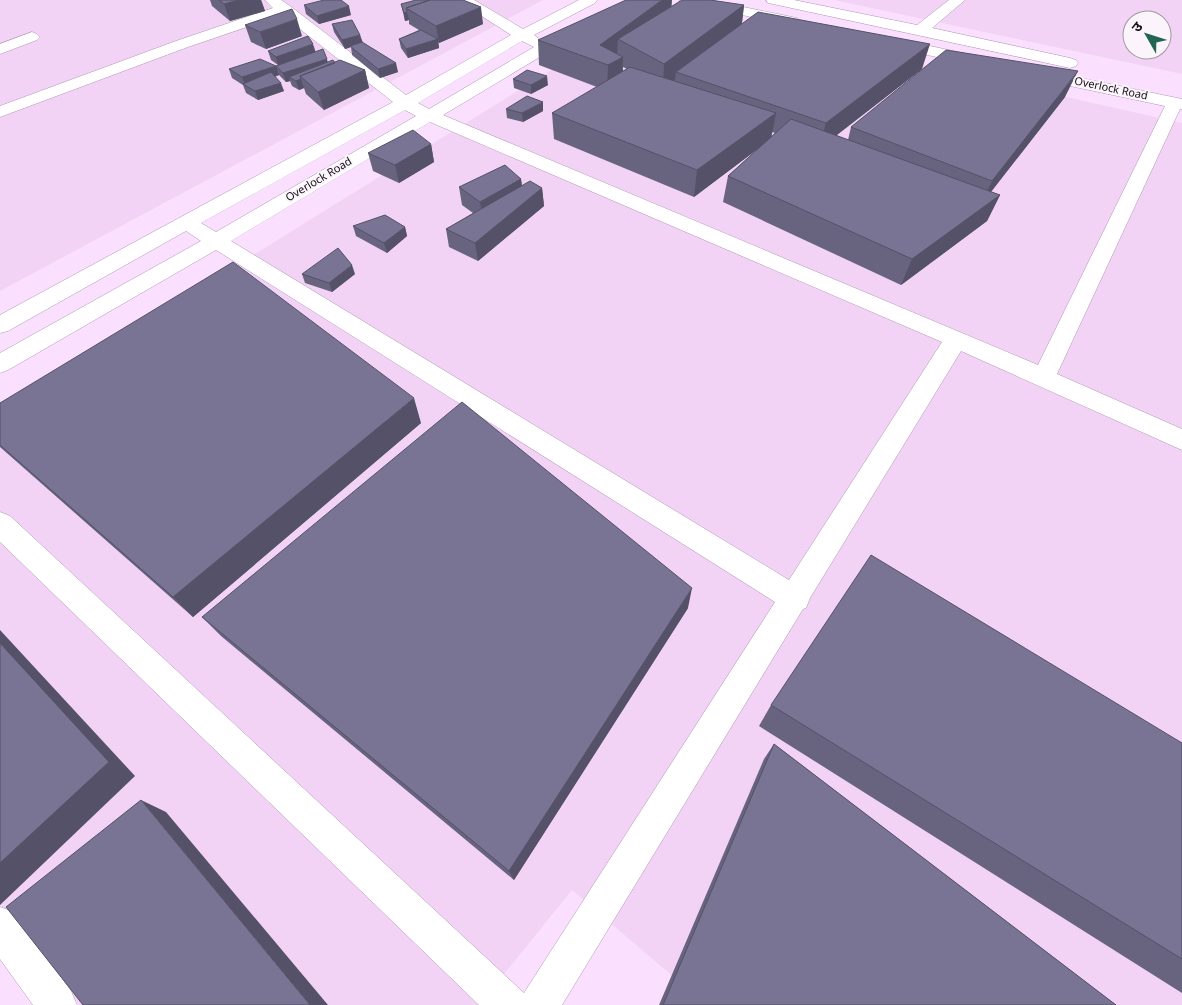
<svg xmlns="http://www.w3.org/2000/svg" width="1182" height="1005" font-family="Georgia,'Noto Sans Devanagari',serif">
	<rect width="100%" height="100%" fill="#fae0fe"/>
	<path fill="#f2d3f6" fill-rule="evenodd" d="M0 0H543L0 291Z
		M834 0H1182V74ZM1132 20H1162V50H1132Z
		M686 12 1182 123V1005H706L572 890 479 1005H80L0 905V412L642 14Z"/>
	<g fill="none" stroke-linecap="round" stroke-linejoin="round">
		<g stroke="#ae96b2" stroke-width="1">
			<path id="minor" d="M265 0H281L290 6 406 95 511 35 457 0H474L523 29 579 0H597L595 3 534 35 543 42 570 28 575 30 578 33 575 36 443 115 1038 365 1165 106 1037 79 1031 77 1029 74 1031 71 1037 69 1182 99V109H1180L1057 374 1182 429V450L961 351 810 598 806 608 803 609 562 1005H479L0 542V512L10 516 524 993 775 602 216 250 8 370 0 373V353L201 241 186 231 8 331 0 333V315L393 102 282 15 188 47 0 117V106L176 41 273 8ZM522 41 534 47 429 109 418 103ZM405 110 416 116 216 232 201 223ZM430 122 942 342 789 580 231 241Z
				M680 0H709L792 17 797 18 799 21 797 24 792 25 682 3Z
				M766 0H794L917 25 949 0H965L932 28 1070 58 1076 60 1078 63 1076 66 1070 68 773 4 768 3Z
				M32 32 37 34 40 37 37 40 0 54V44Z
				M892 38 977 56 983 58 985 61 983 64 977 66 887 46 884 43 887 40Z
				M0 907 14 912 71 991 77 1005H33L0 959Z"/>
		</g>
		<use href="#minor" fill="#fff" fill-rule="evenodd"/>
	</g>
	<path fill="#68647f" fill-rule="evenodd" d="M210 0H261L265 11 230 21 212 6Z
		M401 4 483 24 439 43 438 42 439 48 408 58 401 48 399 39 419 30 409 24V20L405 21Z
		M304 5 351 15 319 24 306 14Z
		M744 5 742 24 922 69 836 135 848 140 851 127 1065 97 991 192 1000 195 987 221 901 285 723 202 728 176 759 148 694 197 554 139 552 113 597 87 539 65 538 40ZM623 67 627 69 623 71ZM772 132 775 133 771 137Z
		M332 24 360 35 362 42 398 72 380 78 352 55 351 47 345 49 334 32Z
		M245 25 302 36 266 49 251 42Z
		M268 51 315 52 328 62 335 63 365 70 369 88 324 110 306 94 304 88 299 90 292 86 290 81 286 82 279 75 275 77 284 91 258 100 246 93 243 85 232 78 229 69 276 66 278 65 271 60Z
		M513 79 548 85 531 94 514 88Z
		M506 109 543 111 523 122 507 118Z
		M431 144 434 162 399 183 373 171 368 153Z
		M521 179 522 186 542 188 544 206 478 261 449 247 446 229 473 213 462 205 459 187Z
		M353 226 405 227 407 236 387 253 356 236Z
		M302 274H355L332 292 305 283Z
		M0 403 421 423 193 617 0 447Z
		M688 608 514 880 221 636 202 617Z
		M771 705 1182 743V993L759 726Z
		M774 744 1116 1005H659L764 759Z"/>
	<path fill="#555168" d="M239 0H261L265 11 230 21 224 4Z
		M662 0H672L671 16 618 39 617 57 600 45Z
		M744 5 741 29 676 72 675 80 663 89 664 64Z
		M349 6 351 15 319 24 317 16Z
		M481 7 483 24 439 43 436 26Z
		M407 12 409 20 405 21 404 13Z
		M297 19 302 36 266 49 260 32Z
		M360 35 363 43 350 46 351 47 345 49 342 40Z
		M438 39 439 48 408 58 406 49Z
		M313 44 316 53 278 65 276 57Z
		M930 44 922 69 819 149 826 123Z
		M623 57 622 82 607 90 608 65Z
		M327 59 329 68 289 77 290 81 286 82 283 73Z
		M396 63 398 72 380 78 378 69Z
		M276 66 279 75 246 86 242 77Z
		M365 70 369 88 324 110 318 92Z
		M1078 71 1065 97 979 207 992 181Z
		M547 76 548 85 531 94V85Z
		M301 79 304 88 299 90 296 81Z
		M281 83 284 91 258 100 255 91Z
		M543 102V111L523 122 522 113Z
		M776 113 771 139 694 197 697 170Z
		M431 144 434 162 399 183 395 165Z
		M521 179 523 197 483 220 480 202Z
		M542 188 544 206 478 261 475 243Z
		M1000 195 987 221 901 285 912 259Z
		M405 227 407 236 387 253 384 243Z
		M352 265 355 274 332 292 329 283Z
		M414 398 421 423 193 617 173 597Z
		M692 588 688 608 514 880 509 871Z
		M0 630 135 776 0 905Z
		M141 800 166 812 328 1005H310Z"/>
	<path fill="#797494" stroke="#555168" d="M219 0H239L224 4Z
		M324 0H341L349 6 317 16 304 5Z
		M416 0H430L406 8 407 12 404 13 401 4Z
		M430 0H463L481 7 436 26 406 8Z
		M626 0H662L600 45 623 57 608 65 538 40Z
		M682 0H710L744 5 664 64 618 39Z
		M292 9 297 19 260 32 245 25Z
		M758 12 930 44 826 123 676 72Z
		M352 20 360 35 342 40 332 24Z
		M421 30 438 39 406 49 399 39Z
		M308 36 313 44 276 57 268 51Z
		M362 42 396 63 378 69 350 46Z
		M323 49 327 59 283 73 276 66Z
		M946 50 1078 71 992 181 851 127Z
		M260 59 276 66 242 77 229 69Z
		M333 60 335 63 300 76 301 79 296 81 289 77Z
		M340 60 365 70 318 92 300 76Z
		M630 67 776 113 697 170 552 113Z
		M527 70 547 76 531 85 513 79Z
		M271 72 281 83 255 91 243 84Z
		M527 96 543 102 522 113 506 109Z
		M791 119 1000 195 912 259 728 176Z
		M413 130 431 144 395 165 368 153Z
		M505 165 521 179 480 202 459 187Z
		M530 181 542 188 475 243 446 229Z
		M385 215 405 227 384 243 353 226Z
		M338 248 352 265 329 283 302 274Z
		M233 262 414 398 173 597 0 445V403Z
		M462 402 692 588 509 871 202 617Z
		M871 555 1182 743V959L771 705Z
		M0 643 109 762 0 863Z
		M774 744 1116 1005H663Z
		M141 800 310 1005H83L6 907Z"/>
	<g text-anchor="middle" dominant-baseline="central" stroke-width="4" stroke-linejoin="round" paint-order="stroke">
		<g font-size="11" fill="#170f19" stroke="#fbf5fb">
			<text transform="translate(1111 89) rotate(12)">Overlock Road</text>
			<text transform="translate(319 180) rotate(-31)">Overlock Road</text>
		</g>
	</g>
	<g transform="translate(1147 35) rotate(309)"><circle r="24" fill="#fbf5fb" stroke="#a099a1"/>
	<path d="M0-4L9 19L0 12L-9 19Z" fill="#236453"/>
	<text y="-8" font-size="14" font-weight="bold" text-anchor="middle" fill="#170f19">उ</text>
	</g>
</svg>
